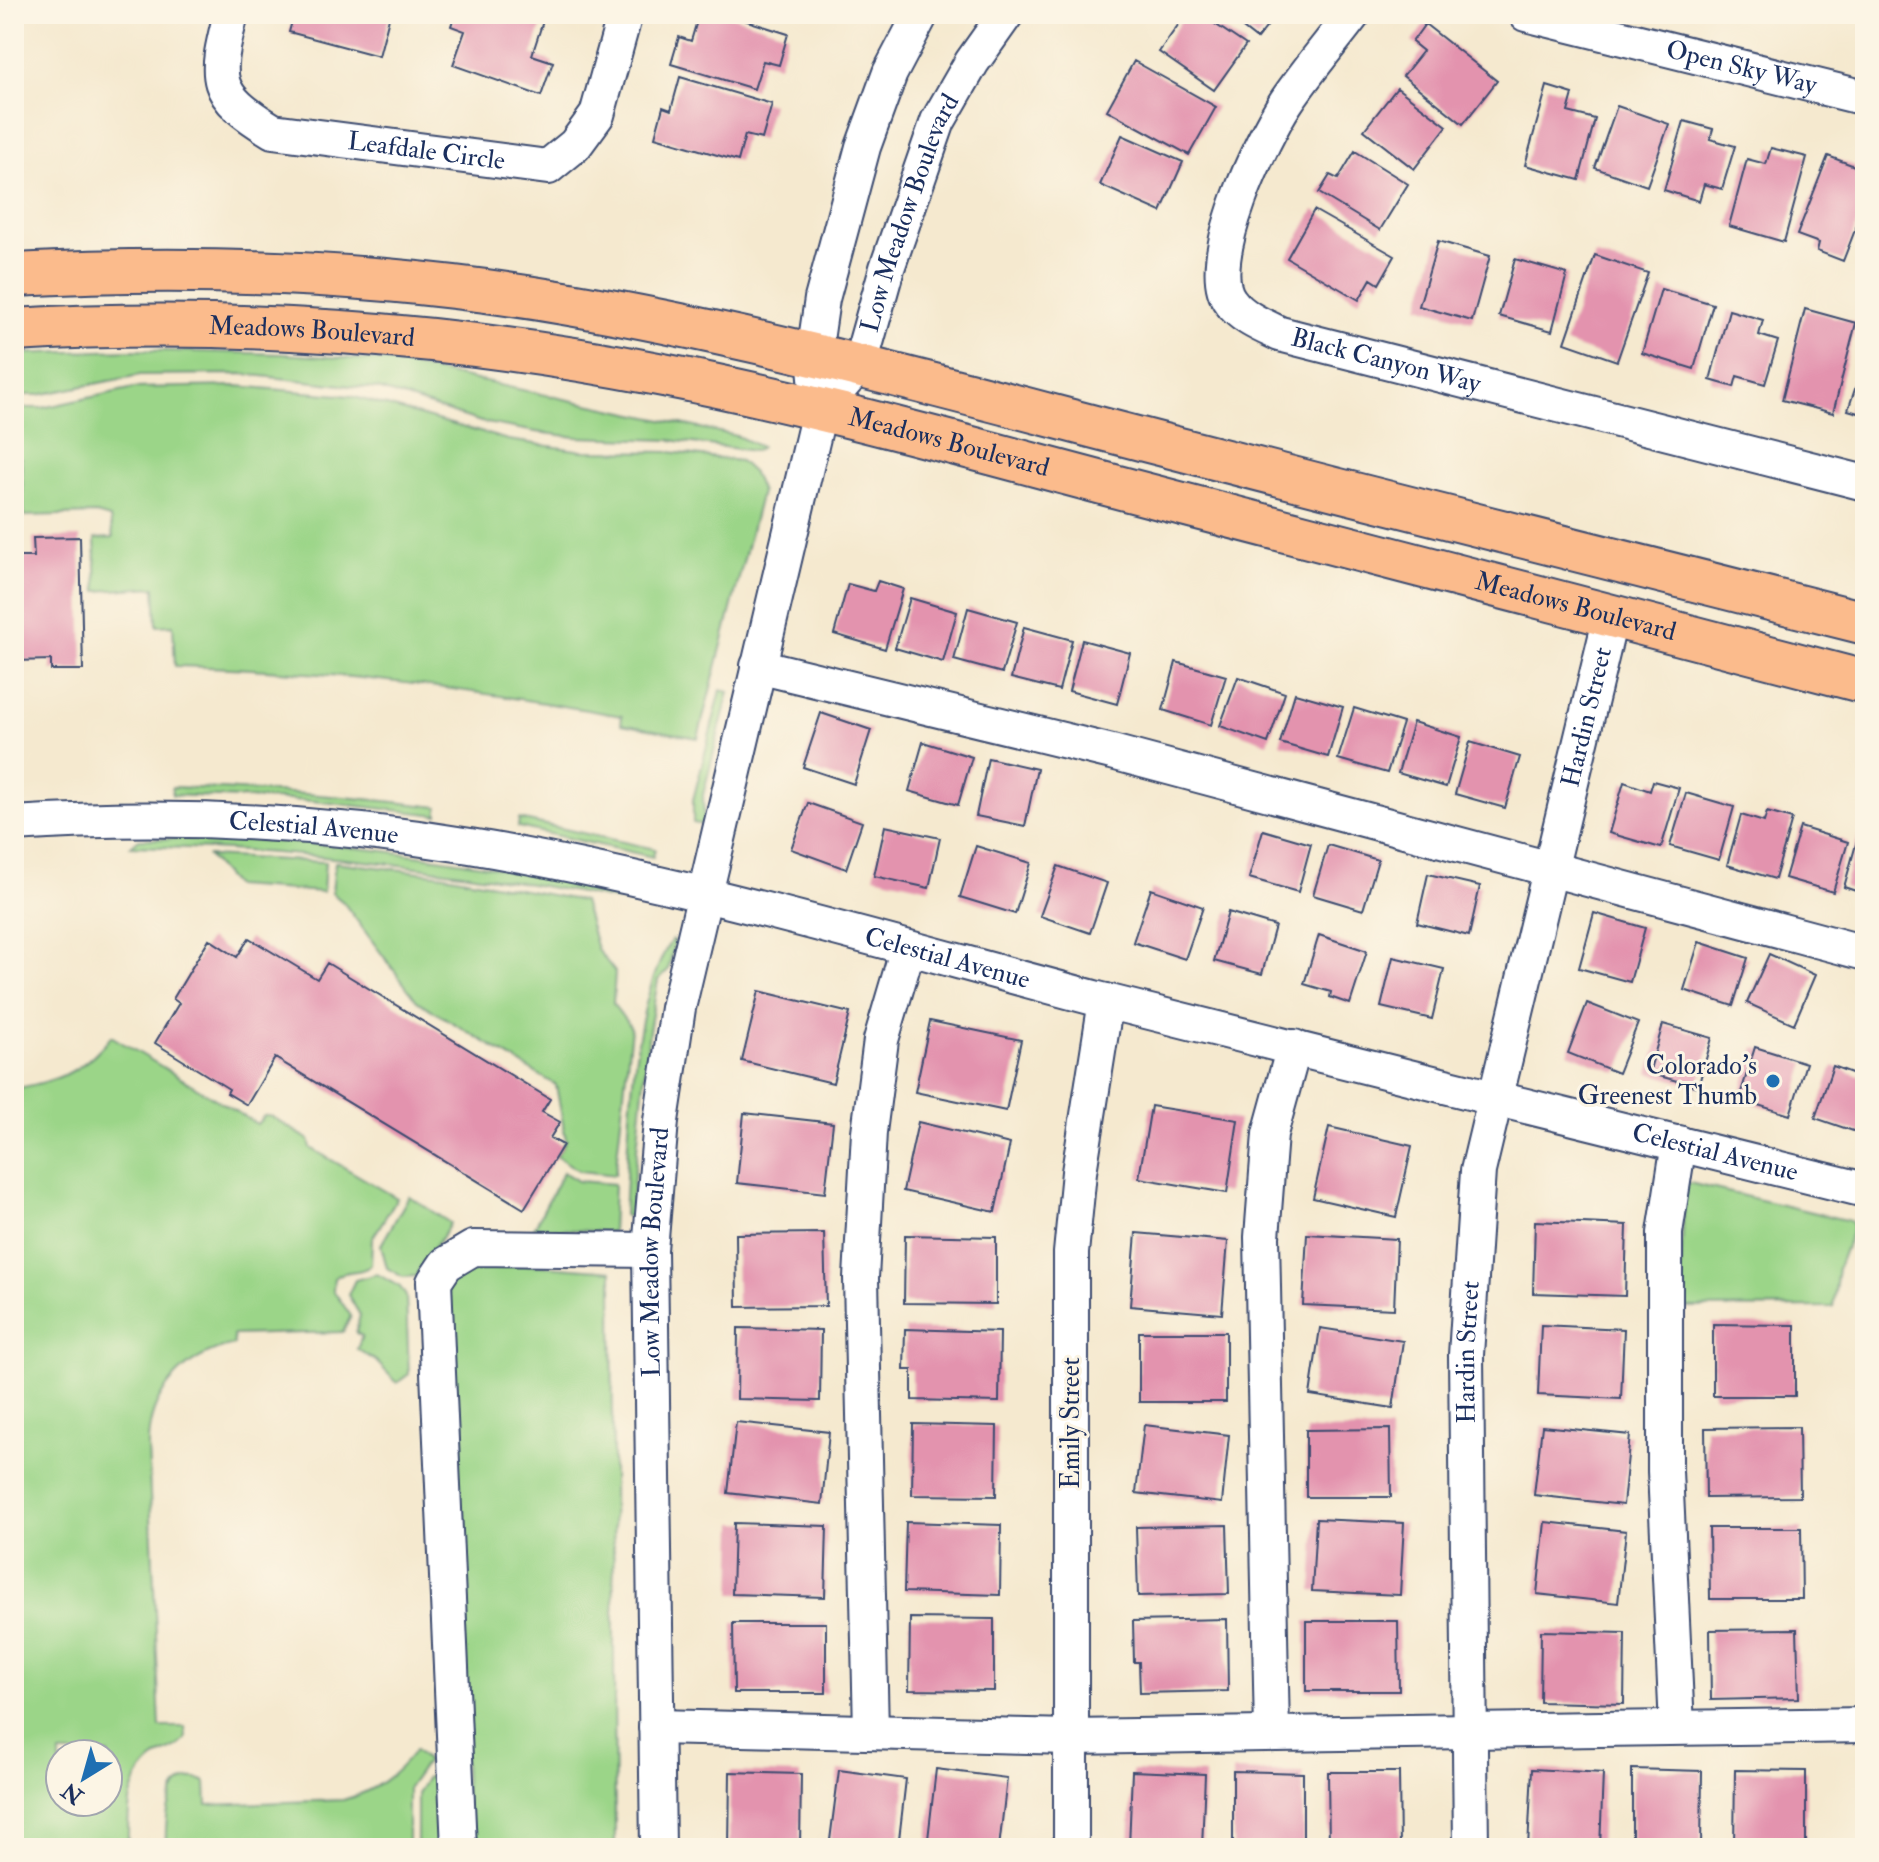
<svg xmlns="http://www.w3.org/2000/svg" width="1879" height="1862" font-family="'IM FELL Double Pica',serif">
	<rect width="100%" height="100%" fill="#fcf5e5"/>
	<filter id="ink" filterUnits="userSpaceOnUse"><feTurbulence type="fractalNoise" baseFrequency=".0125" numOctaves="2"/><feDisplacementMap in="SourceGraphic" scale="16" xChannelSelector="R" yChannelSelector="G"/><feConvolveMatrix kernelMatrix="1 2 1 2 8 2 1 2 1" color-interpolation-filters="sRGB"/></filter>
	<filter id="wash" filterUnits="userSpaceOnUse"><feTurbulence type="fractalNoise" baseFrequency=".006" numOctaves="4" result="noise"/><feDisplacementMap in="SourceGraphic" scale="32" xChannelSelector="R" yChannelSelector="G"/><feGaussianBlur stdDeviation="1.8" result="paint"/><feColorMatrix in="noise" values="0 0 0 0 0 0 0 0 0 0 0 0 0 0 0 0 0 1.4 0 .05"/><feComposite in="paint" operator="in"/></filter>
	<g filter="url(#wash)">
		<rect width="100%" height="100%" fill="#f5e9cf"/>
		<path fill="#9bd588" stroke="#5b8273" stroke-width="2" fill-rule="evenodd" d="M128 350 283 354 387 361 737 436 761 447 754 451 669 440 576 437 536 432 481 422 378 389 243 374 140 375 38 395H14V354Z
			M237 386 351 396 508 440 583 451 670 452 740 461 753 473 761 492 698 738 621 724 622 716C474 690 327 669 175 666L173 625 157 626 155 587 97 591 95 539 113 538 110 518 96 514 24 516 21 458H14V408H42L134 388Z
			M721 690 729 692 703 795 704 825 693 823V800Z
			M172 787C261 790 349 796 438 807V815L313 801 172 795Z
			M519 819 655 849 653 857 518 827Z
			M139 839C312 834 488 860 655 901L654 908C474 869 315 851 131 846Z
			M208 856 325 862 323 892 234 886Z
			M335 862 445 875 583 901 597 949 615 972 613 1004 631 1028 615 1175 580 1171 556 1156 566 1140 556 1085 417 1001 343 902 332 893Z
			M672 939 675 941 668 970 658 980 649 1031 630 1218 624 1215C629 1136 629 1006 672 939Z
			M111 1036 257 1124 264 1116H271L309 1140 311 1148 397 1198 372 1239 371 1265C360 1275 346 1268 334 1278L333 1290 351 1316 343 1332 233 1335 234 1345C184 1356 148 1394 148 1446L160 1727H185L186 1738C179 1749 165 1751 154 1759 126 1781 128 1816 128 1848H14V1089C61 1079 80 1074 111 1036ZM60 1754H108V1802H60Z
			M563 1172 578 1181 614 1184 612 1232 534 1228Z
			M1685 1182 1850 1221 1853 1227 1838 1268 1833 1307 1679 1308Z
			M409 1196 450 1223C441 1243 424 1255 416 1276L403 1277 387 1268 381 1245Z
			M473 1265H532L612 1271 615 1848H467L447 1289 461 1269Z
			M377 1274 400 1287 406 1296 409 1374 397 1383 376 1361 357 1349 362 1336 356 1333 360 1315 348 1295 355 1280Z
			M415 1750 427 1761 408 1788V1848H166C165 1826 166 1764 206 1782L207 1805 343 1800C375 1791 395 1776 415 1750Z
			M427 1777H436L441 1848H417V1794Z"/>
		<g id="blocks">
			<path fill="#e393ae" d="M294 14H390L379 56 289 32Z
				M455 14H532L544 18 532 55 553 62 541 96 453 65 465 31 451 26Z
				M699 14H725L788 34 779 65 763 61 754 89 671 64 679 37 691 41Z
				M1186 14H1200L1246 45 1214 90 1159 52Z
				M1225 14H1277L1257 39Z
				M1425 24 1497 81 1463 124 1403 76 1423 51 1412 42Z
				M1134 61 1216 107 1189 155 1107 110Z
				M680 77 772 104 762 139 745 135 738 161 655 137 663 107 671 110Z
				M1547 86 1573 94 1568 112 1595 119 1579 180 1525 165Z
				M1397 88 1447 126 1414 169 1364 130Z
				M1617 106 1669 124 1647 186 1595 168Z
				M1684 121 1713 129 1710 139 1735 146 1722 189 1704 184 1699 201 1664 190Z
				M1122 135 1183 162 1161 212 1100 185Z
				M1771 148 1807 157 1784 242 1729 226 1747 159 1766 164Z
				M1355 151 1408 184 1380 230 1319 193 1330 175 1338 179Z
				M1828 156 1865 170V204L1843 261 1817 251 1819 243 1797 235Z
				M1314 210 1395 256 1379 284 1371 279 1359 300 1287 258Z
				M1438 241 1490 256 1472 321 1419 306Z
				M1595 255 1648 273 1617 361 1565 343Z
				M1515 259 1567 274 1552 331 1499 316Z
				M1661 289 1713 304 1694 369 1642 353Z
				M1805 309 1856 323 1833 413 1782 400Z
				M1729 310 1763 320 1759 335 1778 341 1765 384 1737 376 1734 387 1710 380Z
				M1865 359V415L1848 410Z
				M80 537 83 670H51V660L14 661V557H34L33 538Z
				M878 581 903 589 885 649 834 634 848 584 874 591Z
				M910 598 957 612 943 662 895 648Z
				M968 608 1017 622 1002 673 954 660Z
				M1024 627 1072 640 1059 690 1011 678Z
				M1082 640 1130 653 1117 704 1069 691Z
				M1176 662 1226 676 1211 725 1163 710Z
				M1238 677 1285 693 1268 743 1220 726Z
				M1295 693 1343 707 1328 757 1280 743Z
				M1354 708 1403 723 1387 773 1338 759Z
				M821 713 871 730 854 784 803 767Z
				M1413 722 1461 737 1446 787 1398 773Z
				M923 742 972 757 958 805 909 791Z
				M1470 742 1520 757 1505 808 1455 794Z
				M988 758 1037 769 1025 826 976 816Z
				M1653 781 1679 788 1661 848 1609 833 1624 782 1650 791Z
				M1686 793 1734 807 1719 860 1670 846Z
				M808 803 862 822 846 869 791 849Z
				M1767 812 1792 819 1775 879 1727 865 1741 815 1764 822Z
				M885 826 940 838 929 888 874 876Z
				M1800 827 1848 842 1833 892 1785 878Z
				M1263 830 1311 844 1298 892 1249 878Z
				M1858 837 1865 839V894L1844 887Z
				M1328 845 1378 860 1363 910 1313 895Z
				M976 846 1031 863 1015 914 960 897Z
				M1058 866 1107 883 1090 933 1040 916Z
				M1428 874 1480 886 1469 936 1417 923Z
				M1151 889 1203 907 1185 959 1133 942Z
				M1228 912 1275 926 1262 974 1214 961Z
				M1594 913 1645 928 1630 982 1579 968Z
				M1319 935 1367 951 1350 1004 1330 997 1331 992 1304 984Z
				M249 938 317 979 327 963 550 1099 542 1112 560 1122 550 1138 563 1145 524 1209 275 1058 247 1105 227 1093 229 1089 155 1043 179 1003 173 999 209 939 237 957Z
				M1699 942 1748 958 1733 1006 1684 990Z
				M1769 954 1815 975 1794 1024 1747 1003Z
				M1393 957 1444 969 1432 1019 1381 1007Z
				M759 991 850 1013 833 1083 742 1061Z
				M1587 1003 1638 1023 1618 1073 1568 1053Z
				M930 1021 1021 1040 1006 1111 915 1092Z
				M1663 1024 1712 1038 1698 1087 1649 1073Z
				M1755 1047 1806 1063 1790 1115 1739 1099Z
				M1833 1066 1865 1078V1135L1815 1118Z
				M1151 1106 1238 1120 1227 1193 1139 1178Z
				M744 1113 833 1123 825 1193 737 1183Z
				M918 1122 1010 1144 995 1212 903 1191Z
				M1329 1127 1412 1146 1396 1217 1313 1198Z
				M1535 1221 1627 1225 1625 1296 1533 1293Z
				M824 1233 826 1306 737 1307 736 1234Z
				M1136 1233 1228 1241 1222 1314 1130 1306Z
				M1307 1234 1397 1239 1394 1309 1303 1305Z
				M905 1235 996 1237V1304L904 1303Z
				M1713 1324 1795 1325V1396H1713Z
				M1541 1325 1624 1329 1621 1399 1538 1395Z
				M738 1328 821 1330 820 1401 737 1399Z
				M1320 1328 1403 1341 1393 1408 1310 1395Z
				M905 1329 1000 1332 999 1402 912 1400V1370H904Z
				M1139 1332H1226V1402H1139Z
				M736 1422 829 1432 822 1504 728 1493Z
				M913 1424 997 1426 996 1496 912 1495Z
				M1144 1425 1229 1435 1222 1503 1136 1493Z
				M1542 1426 1630 1435 1623 1505 1534 1495Z
				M1799 1427 1800 1497 1706 1498 1705 1428Z
				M1390 1429 1391 1497H1306V1430Z
				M1316 1519 1404 1523 1400 1595 1312 1591Z
				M906 1522 1001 1525 1000 1595 904 1592Z
				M1545 1522 1626 1531 1618 1603 1537 1594Z
				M734 1523 827 1526 825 1597 732 1594Z
				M1227 1525 1229 1594 1138 1596 1136 1527Z
				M1709 1528H1801L1802 1599H1710Z
				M910 1618 994 1619V1691L909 1690Z
				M1227 1619 1228 1691 1140 1693 1139 1662H1134L1133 1621Z
				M1306 1621H1398L1399 1691H1306Z
				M733 1623H826V1693H734Z
				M1797 1629 1799 1698 1711 1700 1710 1630Z
				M1541 1631 1625 1633 1624 1704 1540 1702Z
				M936 1769 1007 1778 999 1848H927Z
				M1532 1769 1603 1773 1600 1848H1528Z
				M1632 1769 1702 1771 1701 1848H1632Z
				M839 1770 906 1779 898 1848H829Z
				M1735 1770 1806 1771V1848H1734Z
				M1132 1771 1205 1774 1202 1848H1129Z
				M1233 1771 1303 1773V1848H1233Z
				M730 1772 801 1774 800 1848H729Z
				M1328 1772H1399L1400 1848H1329Z"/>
		</g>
	</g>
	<g filter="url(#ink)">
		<use href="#blocks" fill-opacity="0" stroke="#3c4b6f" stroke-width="2"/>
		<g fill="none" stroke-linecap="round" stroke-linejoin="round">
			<g stroke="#3c4b6f" stroke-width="38">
				<g id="minor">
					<path id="s1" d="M231 14C214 80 212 94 273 131L548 167 575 145 597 115 625 14"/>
					<path id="s2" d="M1353 14C1331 43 1307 71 1286 102 1263 137 1201 263 1230 301 1241 317 1263 326 1280 334L1865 483"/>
					<path id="s3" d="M1526 14 1865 98"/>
					<path id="s4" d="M819 412 860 364 887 268 938 121 972 62 1006 14"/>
					<path d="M758 666 1112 752 1865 953"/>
					<path id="s5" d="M14 824C165 814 320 821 470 846 682 881 890 944 1098 999 1353 1065 1610 1125 1865 1190"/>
					<path d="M656 1727 1071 1737 1865 1725"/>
					<path d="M1677 1727 1665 1471V1233L1679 1143"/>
					<path d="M871 1732 861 1278 869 1132 881 1040 908 948"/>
					<path d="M1272 1733 1262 1237 1270 1134 1294 1047"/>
					<path d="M459 1848 434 1282 446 1264 473 1248 650 1250"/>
					<path id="s6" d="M658 1848 650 1250 661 1121 678 1008 819 412 814 354 822 299 863 147 890 73 921 14"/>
					<path d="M1071 1848V1253L1079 1172 1106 1001"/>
					<path id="s7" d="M1471 1848 1466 1355 1478 1171 1611 616"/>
				</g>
			</g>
			<g stroke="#3c4b6f" stroke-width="46">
				<g id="major">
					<path d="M14 275C197 265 383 272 564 303 764 337 959 392 1156 443 1392 504 1628 564 1865 623"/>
					<path id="s8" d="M14 330C228 317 448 333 658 374 816 404 973 449 1129 490 1374 554 1619 618 1865 682"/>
				</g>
			</g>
			<use href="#minor" stroke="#fff" stroke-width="34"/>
			<use href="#major" stroke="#fbbb8c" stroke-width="42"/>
		</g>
	</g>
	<circle fill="#1f6fb2" stroke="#fcf5e5" stroke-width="3" cx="1773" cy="1081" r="8"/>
	<g text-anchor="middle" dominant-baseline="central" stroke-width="6" stroke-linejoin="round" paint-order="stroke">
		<g font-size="26" fill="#1b2f5e" stroke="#fcf5e5">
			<text stroke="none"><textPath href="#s3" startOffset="222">Open Sky Way</textPath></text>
			<text stroke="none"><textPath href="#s1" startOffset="296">Leafdale Circle</textPath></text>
			<text stroke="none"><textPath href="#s4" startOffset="222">Low Meadow Boulevard</textPath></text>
			<text stroke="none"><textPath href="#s8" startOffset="298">Meadows Boulevard</textPath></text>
			<text stroke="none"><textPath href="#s2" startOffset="494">Black Canyon Way</textPath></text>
			<text stroke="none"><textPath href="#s8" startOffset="946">Meadows Boulevard</textPath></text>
			<text stroke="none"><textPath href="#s8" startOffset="1594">Meadows Boulevard</textPath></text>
			<text stroke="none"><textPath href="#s7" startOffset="1144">Hardin Street</textPath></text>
			<text stroke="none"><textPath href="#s5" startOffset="300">Celestial Avenue</textPath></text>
			<text stroke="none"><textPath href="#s5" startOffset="948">Celestial Avenue</textPath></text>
			<text stroke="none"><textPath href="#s5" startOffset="1740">Celestial Avenue</textPath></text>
			<text stroke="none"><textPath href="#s6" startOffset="596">Low Meadow Boulevard</textPath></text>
			<text stroke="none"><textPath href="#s7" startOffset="496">Hardin Street</textPath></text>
			<text transform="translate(1071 1423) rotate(-90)">Emily Street</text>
		</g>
		<g font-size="26" fill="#1b2f5e" stroke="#fcf5e5" text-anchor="end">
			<text x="1757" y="1066">Colorado's<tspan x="1757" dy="30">Greenest Thumb</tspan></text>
		</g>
	</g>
	<rect width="1879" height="1862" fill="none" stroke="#fcf5e5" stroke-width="48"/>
	<g transform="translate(84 1778) rotate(217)"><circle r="38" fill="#fcf5e5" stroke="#a2a6af" stroke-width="2"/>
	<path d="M0-6L14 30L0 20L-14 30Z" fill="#1f6fb2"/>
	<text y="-12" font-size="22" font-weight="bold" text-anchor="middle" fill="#1b2f5e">N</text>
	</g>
</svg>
